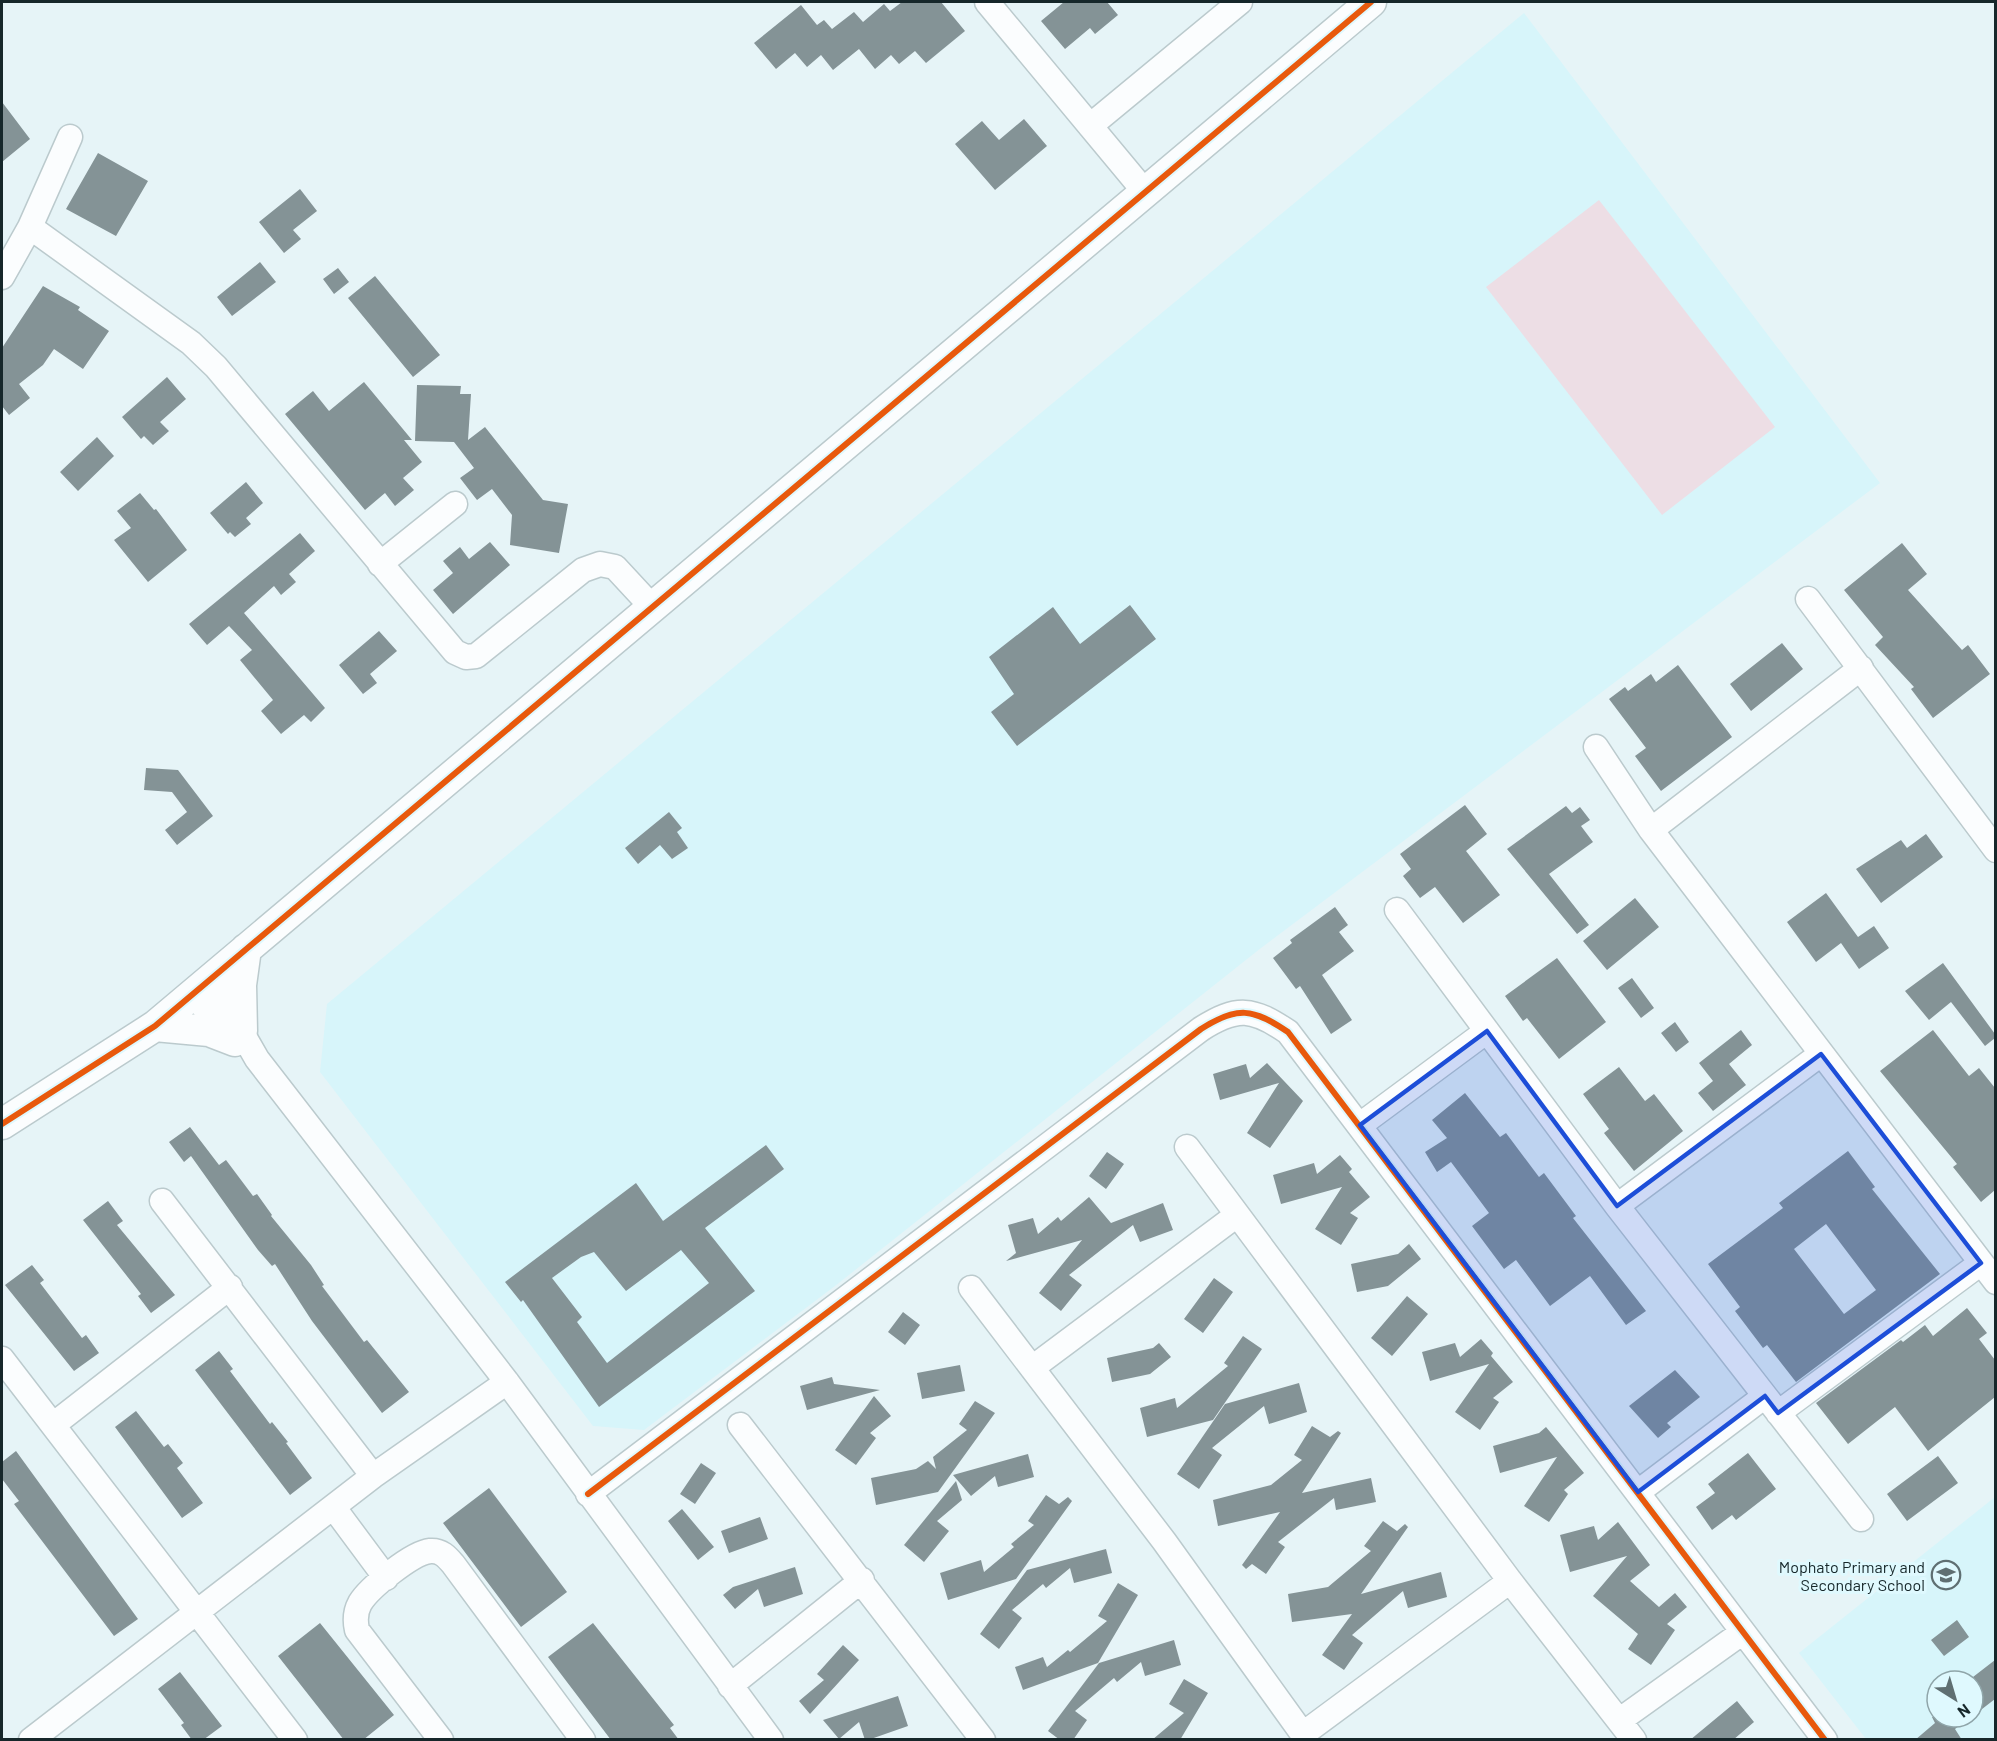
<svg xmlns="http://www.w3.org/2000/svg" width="1997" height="1741" font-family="Barlow,sans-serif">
	<rect width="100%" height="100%" fill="#e6f4f7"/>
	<path fill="#d7f5fa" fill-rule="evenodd" d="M1524 13 1880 483 1261 948 835 1286 644 1430 593 1426 320 1072 327 1004Z
		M1995 1497V1739H1866L1799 1653ZM1937 1681H1973V1717H1937Z"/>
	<path fill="#eddee5" d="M1599 200 1775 427 1662 515 1486 287Z"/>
	<path fill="#849396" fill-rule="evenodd" d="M902 2H941L965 31 926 63 915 51 899 64 891 55 875 69 859 49 833 70 821 55 807 67 795 53 776 69 754 43 801 5 817 25 824 20 832 29 854 12 863 22 884 4 890 11Z
		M1064 2H1107L1118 15 1095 34 1090 28 1065 49 1041 21Z
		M2 102 30 139 2 162Z
		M1024 119 1047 146 995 190 955 144 982 121 999 140Z
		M98 153 148 181 116 236 66 209Z
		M300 189 317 211 293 230 301 239 284 253 259 222Z
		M260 262 276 282 232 316 217 297Z
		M338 268 349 282 334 294 323 279Z
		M375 276 440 355 413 377 348 298Z
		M43 286 80 307 78 310 109 331 83 369 54 349 43 365 19 384 30 398 9 415 2 406V348Z
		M167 377 186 399 160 422 169 431 153 445 144 436 141 439 122 417Z
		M364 382 412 440H404L422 462 403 478 414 490 395 506 385 493 365 510 285 414 313 391 329 411Z
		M417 385 461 386 460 394H471L468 440 485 427 543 500 568 504 559 553 510 545 512 515 492 489 477 500 460 478 474 468 454 442 415 441Z
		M97 437 114 456 78 491 60 472Z
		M246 482 263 503 246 518 251 524 235 537 230 532 228 534 210 513Z
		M140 493 154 510 156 509 187 550 148 582 114 540 131 528 117 511Z
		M300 533 315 551 289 574 296 582 281 595 274 586 244 613 325 708 311 722 304 715 281 734 261 711 273 700 240 660 252 650 229 626 207 645 189 624Z
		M490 542 510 565 453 614 433 590 453 573 443 561 460 547 469 559Z
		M1902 543 1927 574 1908 590 1962 650 1968 645 1990 674 1933 718 1911 689 1914 687 1875 645 1883 637 1844 590Z
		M1130 605 1156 639 1017 746 991 712 1014 694 989 657 1053 607 1080 644Z
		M379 631 397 651 370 674 377 683 363 694 339 665Z
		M1782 643 1803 669 1751 711 1730 684Z
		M1678 665 1732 737 1661 791 1635 756 1646 748 1609 699 1625 687 1628 691 1651 674 1656 682Z
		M146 768 178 770 213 816 177 845 165 830 187 812 172 792 144 790Z
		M1465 805 1487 834 1466 851 1500 895 1463 923 1435 887 1420 898 1403 876 1411 869 1400 854Z
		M1566 806 1572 813 1580 807 1590 820 1581 826 1593 842 1549 874 1589 925 1577 934 1507 849Z
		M669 812 682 828 677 832 688 848 672 859 660 845 638 864 625 848Z
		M1926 834 1943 857 1881 903 1856 869 1901 840 1907 848Z
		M1826 893 1858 937 1874 926 1889 948 1859 969 1841 943 1816 962 1787 922Z
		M1635 898 1659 927 1607 970 1583 941Z
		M1335 907 1348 925 1339 932 1354 951 1322 975 1352 1020 1331 1034 1300 986 1296 989 1273 958 1292 943 1290 940Z
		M1557 958 1606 1022 1559 1059 1527 1018 1523 1021 1505 996Z
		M1943 963 1995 1034V1038L1985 1046 1951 1002 1929 1020 1905 991Z
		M1632 978 1654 1008 1641 1018 1618 988Z
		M1675 1022 1689 1042 1676 1052 1661 1033Z
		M1741 1030 1752 1045 1729 1064 1746 1085 1713 1111 1698 1093 1713 1081 1699 1063Z
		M1933 1030 1969 1076 1979 1068 1995 1088V1190L1981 1202 1953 1167 1957 1164 1880 1071Z
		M1267 1063 1303 1101 1270 1148 1247 1133 1279 1083 1220 1100 1213 1074 1246 1064 1250 1078Z
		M1619 1067 1645 1101 1654 1094 1683 1131 1634 1171 1604 1133 1609 1129 1583 1094Z
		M1465 1093 1500 1137 1506 1133 1539 1177 1544 1173 1576 1216 1573 1218 1646 1311 1626 1325 1590 1276 1550 1306 1516 1260 1504 1269 1472 1226 1489 1213 1451 1162 1437 1172 1425 1152 1447 1138 1432 1120Z
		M190 1127 219 1165 226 1160 253 1196 257 1194 272 1215 271 1216 311 1265 324 1285 322 1286 364 1342 367 1340 409 1392 382 1413 312 1321 275 1264 272 1266 258 1250 191 1156 184 1162 169 1142Z
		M766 1145 784 1169 705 1228 755 1291 599 1407 523 1300 521 1302 505 1282 636 1183 663 1221ZM681 1250 709 1283 607 1363 577 1322 582 1317 552 1278 581 1257 594 1252 626 1291Z
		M1848 1151 1875 1187 1872 1189 1940 1274 1796 1382 1767 1345 1763 1348 1735 1311 1740 1307 1708 1264 1783 1208 1779 1203ZM1826 1224 1876 1290 1844 1314 1794 1249Z
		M1107 1152 1124 1164 1106 1189 1089 1176Z
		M1340 1155 1352 1169 1349 1172 1370 1197 1350 1213 1358 1218 1341 1245 1315 1229 1342 1187 1281 1204 1273 1175 1314 1163 1317 1174Z
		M1089 1197 1111 1223 1163 1203 1173 1230 1140 1242 1133 1225 1069 1275 1082 1285 1061 1311 1039 1293 1082 1240 1006 1261 1016 1253 1008 1225 1033 1218 1038 1234 1058 1217 1061 1221Z
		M108 1201 123 1221 117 1225 175 1295 151 1313 138 1296 141 1294 83 1220Z
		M1409 1244 1421 1259 1388 1286 1357 1292 1351 1264 1398 1254Z
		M32 1265 44 1280 40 1283 82 1338 86 1335 99 1353 74 1371 5 1285Z
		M1214 1278 1233 1292 1203 1333 1184 1319Z
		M1407 1296 1428 1314 1392 1356 1371 1338Z
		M1967 1308 1987 1333 1979 1339 1995 1360V1397L1928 1451 1895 1407 1848 1444 1816 1403 1901 1340 1903 1342 1925 1325 1933 1336Z
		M903 1312 920 1325 905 1345 888 1332Z
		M1243 1336 1262 1349 1213 1420 1147 1437 1140 1408 1175 1398 1177 1408 1228 1366 1224 1363Z
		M1481 1339 1493 1353 1491 1356 1513 1382 1493 1398 1499 1402 1480 1430 1455 1412 1489 1364 1430 1381 1422 1352 1455 1343 1460 1357Z
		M1159 1343 1171 1357 1150 1374 1112 1382 1107 1358 1153 1348Z
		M219 1351 233 1369 230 1371 270 1424 272 1422 288 1442 286 1443 312 1478 290 1495 195 1370Z
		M960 1365 965 1391 922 1399 917 1373Z
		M1675 1370 1700 1397 1667 1423 1671 1427 1658 1438 1629 1406Z
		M832 1377 834 1384 880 1390 807 1410 800 1386Z
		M1299 1383 1307 1412 1269 1424 1264 1406 1212 1448 1222 1455 1199 1489 1177 1474 1225 1404Z
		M874 1396 891 1416 870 1433 876 1438 856 1465 835 1450Z
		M975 1401 995 1413 938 1492 876 1505 871 1478 916 1469 928 1461 936 1469 933 1457 967 1430 959 1424Z
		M136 1411 164 1447 168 1444 183 1463 177 1468 203 1503 182 1518 115 1427Z
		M1312 1426 1330 1437 1338 1431 1341 1433 1302 1493 1371 1478 1376 1502 1336 1510 1334 1498 1278 1542 1285 1547 1266 1574 1252 1564 1246 1569 1242 1565 1280 1512 1218 1526 1213 1500 1271 1485 1302 1460 1294 1455Z
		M1546 1427 1584 1473 1564 1490 1568 1494 1549 1522 1524 1506 1557 1457 1500 1473 1493 1446 1539 1433Z
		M16 1451 138 1619 114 1636 14 1504 19 1501 2 1479V1462Z
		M1748 1453 1776 1489 1736 1520 1732 1515 1712 1530 1696 1507 1715 1493 1708 1484Z
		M1028 1454 1034 1477 998 1487 995 1476 971 1496 953 1475Z
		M1938 1456 1958 1483 1907 1521 1887 1494Z
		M701 1463 716 1473 695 1504 680 1494Z
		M956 1481 962 1500 937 1521 949 1531 924 1562 904 1545Z
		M489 1488 567 1592 521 1627 443 1523Z
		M1046 1495 1059 1504 1068 1497 1072 1501 1016 1579 948 1600 940 1573 981 1560 984 1572 1014 1547 1011 1544 1034 1525 1028 1521Z
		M682 1509 714 1547 698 1560 668 1521Z
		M760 1517 768 1539 729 1553 721 1531Z
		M1383 1521 1397 1531 1405 1524 1408 1527 1361 1594 1441 1572 1447 1597 1408 1608 1403 1591 1352 1635 1363 1643 1344 1670 1322 1655 1352 1614 1292 1622 1288 1594 1328 1587 1371 1551 1364 1546Z
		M1618 1522 1650 1565 1630 1581 1659 1607 1675 1593 1687 1607 1667 1624 1675 1630 1651 1665 1628 1649 1638 1634 1593 1596 1627 1556 1570 1572 1560 1535 1594 1526 1598 1540Z
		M1106 1549 1112 1573 1074 1583 1070 1568 1046 1588 1043 1584 1012 1610 1022 1618 999 1649 980 1634 1027 1570Z
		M795 1567 803 1594 764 1607 758 1589 735 1609 723 1595 733 1587Z
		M1118 1583 1138 1595 1098 1663 1023 1690 1015 1667 1043 1657 1047 1667 1068 1650 1070 1652 1107 1621 1098 1616Z
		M1957 1620 1969 1637 1944 1656 1931 1640Z
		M320 1623 394 1715 363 1740H344L278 1656Z
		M593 1623 674 1725 670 1728 679 1740H611L548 1657Z
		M1174 1640 1181 1665 1145 1676 1141 1662 1117 1682 1114 1678 1075 1711 1087 1720 1073 1740H1060L1048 1731 1099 1663Z
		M843 1645 859 1660 810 1714 799 1701 824 1680 817 1674Z
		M1995 1660V1699L1973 1716V1677Z
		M180 1672 222 1726 203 1740H192L181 1725 184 1723 158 1689Z
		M1184 1679 1208 1693 1180 1740H1152L1184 1713 1169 1704Z
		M898 1696 908 1726 868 1740H865L859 1722 839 1739 823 1720Z
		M1737 1701 1754 1722 1733 1740H1690Z
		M1932 1717H1971L1955 1729 1962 1740H1915L1935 1723Z"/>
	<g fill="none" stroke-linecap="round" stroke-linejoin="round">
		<g stroke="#bbcacd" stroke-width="27">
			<path id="minor" d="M987 2 1145 192
				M1090 126 1240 2
				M30 227 191 343 216 367 455 652 466 657 476 656 583 570 600 564 615 567 653 608
				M2 277 30 227 70 137
				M380 564 455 504
				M1808 599 1996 850
				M1596 747 1651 830 1996 1282
				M1651 830 1861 668
				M1397 910 1617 1206 1861 1519
				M210 977 257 1059 507 1382 771 1740
				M192 994 232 1038
				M1360 1125 1487 1031
				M1187 1147 1510 1581 1634 1740
				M162 1201 373 1476
				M1617 1206 1821 1054
				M971 1288 1164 1541 1307 1740
				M2 1359 295 1740
				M1032 1368 1237 1215
				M1778 1413 1981 1263
				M53 1425 230 1287
				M740 1425 983 1740
				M1638 1492 1765 1396
				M588 1494 1201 1029C1237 1006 1253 1008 1288 1032L1825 1740
				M334 1508 386 1578
				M730 1686 862 1580
				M1620 1720 1743 1632
				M1303 1734 1510 1581
				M31 1740 373 1476 507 1382
				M441 1740 357 1630C355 1621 355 1612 360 1603 369 1588 412 1553 430 1551 441 1550 447 1557 453 1564L583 1740"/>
		</g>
		<g stroke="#bbcacd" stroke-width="33">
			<path id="tertiary" d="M155 1026 209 1031 235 1041
				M242 1031 241 985 246 949
				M2 1124 155 1026 1371 2"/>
		</g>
		<use href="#minor" stroke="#fbfdfe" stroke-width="24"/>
		<use href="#tertiary" stroke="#fbfdfe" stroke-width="30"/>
		<g stroke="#dff9fe" stroke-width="10">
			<path id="cycleway" d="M2 1124 155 1026 1371 2
				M588 1494 1201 1029C1237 1006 1253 1008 1288 1032L1825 1740"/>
		</g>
		<use href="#cycleway" stroke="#e8590c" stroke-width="6"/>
	</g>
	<path fill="#1d4ed8" fill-opacity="0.2" stroke="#1d4ed8" stroke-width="4.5" stroke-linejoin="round" d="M1487 1031 1617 1206 1821 1054 1981 1263 1778 1413 1765 1396 1638 1492 1360 1125Z"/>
	<defs>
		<g id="school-ring" transform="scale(1.5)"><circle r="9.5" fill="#dff9fe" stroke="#5f6f72" stroke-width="1.5"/><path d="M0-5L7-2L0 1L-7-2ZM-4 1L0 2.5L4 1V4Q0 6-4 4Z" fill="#5f6f72"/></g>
	</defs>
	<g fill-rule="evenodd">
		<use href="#school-ring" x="1946" y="1575"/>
	</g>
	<g text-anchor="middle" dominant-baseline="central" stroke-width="6" stroke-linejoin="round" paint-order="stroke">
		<g font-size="16" fill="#16272a" stroke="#dff9fe" text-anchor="end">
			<text x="1925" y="1566">Mophato Primary and<tspan x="1925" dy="18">Secondary School</tspan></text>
		</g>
	</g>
	<rect width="1997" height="1741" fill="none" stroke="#16272a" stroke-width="6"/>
	<g transform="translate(1955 1699) rotate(143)"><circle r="28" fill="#dff9fe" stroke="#8fa5a9" stroke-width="1.5"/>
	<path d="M0-4.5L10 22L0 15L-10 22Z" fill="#5f6f72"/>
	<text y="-9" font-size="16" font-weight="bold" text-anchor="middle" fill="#16272a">N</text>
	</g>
</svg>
